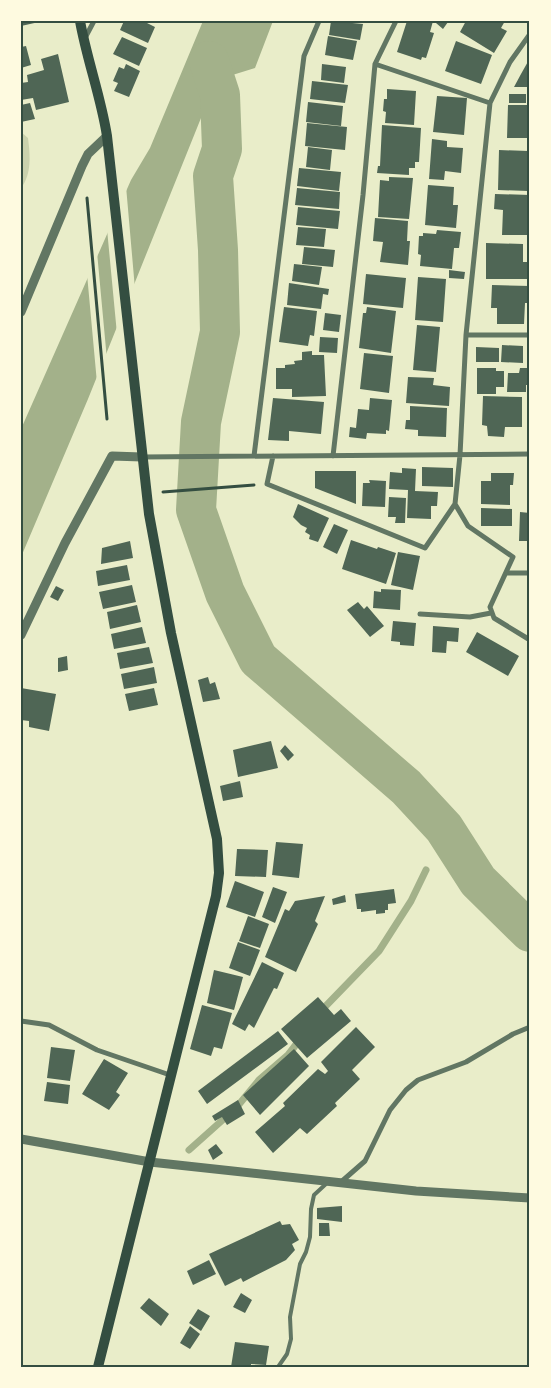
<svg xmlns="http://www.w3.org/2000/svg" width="551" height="1388" font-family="'Source Serif 4',serif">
	<rect width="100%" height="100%" fill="#e9edc9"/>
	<path fill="#cad2ad" d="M21 132 28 138C30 154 32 174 21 188Z"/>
	<path fill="#a3b18a" d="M203 21H273L255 68 226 77 218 87 201 118 88 399 21 557V429L131 180 150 148Z"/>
	<path fill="#e9edc9" d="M126 186 135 289 117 334 107 229Z
		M97 252 107 360 97 383 87 274Z"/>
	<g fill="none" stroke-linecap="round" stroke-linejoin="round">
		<path stroke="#a3b18a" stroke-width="7" d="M319 1013 379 951 411 901 426 870
			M189 1150 236 1108 259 1080 288 1055 301 1038"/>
		<path stroke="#a3b18a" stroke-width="40" d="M209 61 220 95 222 149 213 176 218 250 220 332 201 422 196 510 225 593 258 659 406 787 444 828 478 881 530 932"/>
	</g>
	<path fill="#4f6655" d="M21 21H38L39 22 21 26Z
		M124 21H143L155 27 148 43 120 30Z
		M331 21 363 24 360 40 329 35Z
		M407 21H433L430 32 434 33 426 58 422 57 421 60 397 52Z
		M438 21H447L448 22 443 29 436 23Z
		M466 21H505L501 28 507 31 494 53 460 32Z
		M328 36 357 41 353 60 325 55Z
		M122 37 147 48 139 66 113 54Z
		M456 41 492 55 481 84 445 71Z
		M26 46 31 65 21 68V47Z
		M58 54 69 102 36 110 33 98 21 100V83L28 82 27 75 44 70 41 59Z
		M530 58V87H514L521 74Z
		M126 64 140 71 129 97 114 91 118 83 113 81 119 67 124 69Z
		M322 64 346 67 344 83 321 80Z
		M312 81 348 85 345 103 310 99Z
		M387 89 416 91 414 125 385 123 386 112 383 111 384 99H387Z
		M509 94H526V103H509Z
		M437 96 467 98 464 135 433 132Z
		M308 102 343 106 341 126 306 122Z
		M30 103 35 119 21 122V105Z
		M508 105H530V138H507Z
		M307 123 347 127 345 150 305 146Z
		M382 125 421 128 419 162H415V168H409V175L377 173 378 166H380Z
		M432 139 447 141V147L463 148 461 173 445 171 444 180 429 179Z
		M308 147 332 150 330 170 306 167Z
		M499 150 528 151V191L498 190Z
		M299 168 341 172 339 191 297 186Z
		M389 177 413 178 409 219 378 217 380 180 389 181Z
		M428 185 454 187 453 205H458L456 228 425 225Z
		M297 188 340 192 339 209 295 205Z
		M495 194 530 195V235H502L503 210 494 209Z
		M298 207 340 211 338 229 296 225Z
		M375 218 408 221 407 241H410L408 265 380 262 383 242 373 241Z
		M298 227 326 229 324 247 296 245Z
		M437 230 461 232 459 248H454L452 269 420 266 421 255 418 254 419 236H423V233L436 234Z
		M486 243 523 244V262H530V279H486Z
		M304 247 335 250 333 267 302 264Z
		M294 264 322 267 319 285 292 281Z
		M449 270 465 272 464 279 449 278Z
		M366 274 406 278 403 308 363 304Z
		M418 277 446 279 443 322 415 320Z
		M289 283 329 289 328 295 323 294 321 309 287 305Z
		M492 285 530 286V303H525L524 324H497V308H491Z
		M284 307 317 311 314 336 310 335 308 346 279 342Z
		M367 307 396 311 391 353 359 348 363 313H366Z
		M325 313 341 315 339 332 323 330Z
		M417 325 440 327 436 372 413 370Z
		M320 337 338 338 337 353 319 352Z
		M502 345 523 346V363L501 362Z
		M476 347 499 348V362H476Z
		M312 351V355H324L326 396 292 397V389H276V368H285V365L295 364 294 361 302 360V352Z
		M364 353 393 356 389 393 360 389Z
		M477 368H496V371H504V387H496V394H477Z
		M520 368H529V385H526V392H507L508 373H519Z
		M408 377 434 378 433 385 450 387 449 406 406 403Z
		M483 396 522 397V427H505L504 437 488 436 487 426 482 425Z
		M527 396H530V428H527Z
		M273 398 324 402 321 434 289 431V441L268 440Z
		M370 398 392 400 389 431 386 430V434L367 433 366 439 349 437 350 427 356 428 358 409 369 410Z
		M410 406 447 408 446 437 418 436V430L405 429 406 420H410Z
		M422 467 453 468V487L422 486Z
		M402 468 416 469 415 491 438 492 437 506H431V519L407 518 408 490 389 489 390 472 402 473Z
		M315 471H356V504L315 488Z
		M491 473H514L513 485H510V505L481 504V481H491Z
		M369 480 386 481 385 507 362 506 363 483H370Z
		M389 497 406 498 405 523H395L396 517H388Z
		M298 504 329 518 318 542 309 539 310 535 305 532 307 528 301 525 293 517Z
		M481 508 512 509V526H481Z
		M520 512 530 513V541H519Z
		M334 524 348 530 337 554 323 547Z
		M351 540 377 549 378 547 396 553 386 584 342 569Z
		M130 541 133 558 101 564 102 548Z
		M398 552 420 556 413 590 391 585Z
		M127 565 130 580 98 586 96 571Z
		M132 585 136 602 103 609 99 592Z
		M56 586 64 590 58 601 50 597Z
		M381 589 401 590 400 610 373 608 374 591 381 592Z
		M358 602 364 609 367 606 384 626 370 637 347 610Z
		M137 605 141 622 110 629 107 612Z
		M393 621 416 623 414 646 400 645V642L391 641Z
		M433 626 459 628 458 642 447 641 446 653 432 652Z
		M142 627 146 643 114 649 111 634Z
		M477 632 519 656 508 676 466 652Z
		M149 647 153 663 120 669 117 653Z
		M67 656 68 670 58 672V658Z
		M154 667 157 683 124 689 121 674Z
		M208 677 210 684 215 682 220 699 203 702 198 680Z
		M21 688 56 694 49 731 29 727V721L21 720Z
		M154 688 158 705 129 711 125 694Z
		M271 741 278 768 238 777 233 750Z
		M285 745 294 755 288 761 280 751Z
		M240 781 243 797 223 801 220 786Z
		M276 842 303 844 299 878 272 875Z
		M237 849 268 850 266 877 235 876Z
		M235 881 264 892 255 917 226 907Z
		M273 887 287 892 275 923 262 917Z
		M394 889 396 903 388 904V910H385V913L376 914V910L361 912V909H357L355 894Z
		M345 895 346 902 333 905 332 899Z
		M325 896 315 921 318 924 296 972 265 957 285 909 289 911 295 901Z
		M248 916 269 924 260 948 239 941Z
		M238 942 260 950 250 976 229 968Z
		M262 962 284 973 277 989 274 988 254 1028 249 1024 245 1031 232 1024Z
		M214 970 243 977 234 1010 207 1003Z
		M318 997 334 1015 341 1009 351 1021 307 1058 281 1029Z
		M202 1005 232 1013 222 1049 214 1047 211 1056 190 1049Z
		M356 1027 375 1047 352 1070 360 1079 335 1103 337 1106 307 1134 300 1128 273 1153 255 1132 285 1106 283 1103 318 1069 325 1074 328 1071 321 1062Z
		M278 1031 288 1044 207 1104 198 1091Z
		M51 1047 75 1050 70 1081 47 1078Z
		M294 1049 309 1066 260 1115 243 1095Z
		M104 1059 128 1073 116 1092 120 1095 109 1110 82 1094Z
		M47 1082 70 1085 68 1104 44 1101Z
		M238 1100 245 1114 227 1125 222 1117 215 1121 212 1116Z
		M216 1144 223 1153 213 1160 208 1150Z
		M342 1206V1222L317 1219V1208Z
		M280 1221 282 1225 290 1224 299 1240 292 1244 295 1250 286 1260 243 1282 241 1278 225 1286 209 1254Z
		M319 1223H329L330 1236H319Z
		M209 1260 216 1274 193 1285 187 1271Z
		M241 1293 252 1300 245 1313 233 1307Z
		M149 1298 169 1314 161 1326 140 1308Z
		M198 1309 210 1316 201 1331 189 1323Z
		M190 1326 200 1334 190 1349 180 1343Z
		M235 1342 269 1346 266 1365 251 1364V1367H231Z"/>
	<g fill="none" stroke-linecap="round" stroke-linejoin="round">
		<path stroke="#344e41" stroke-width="3" d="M87 198 107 419
			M163 492 254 485"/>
		<path stroke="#617663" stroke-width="4" d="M278 1367 287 1354 291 1339 290 1317 300 1264 306 1252 310 1237 311 1209 314 1195 327 1183"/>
		<path stroke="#617663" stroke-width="5" d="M530 34 510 62 490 103 466 335 460 455 455 504 468 526 513 557 490 607 494 618 530 640
			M85 38 94 21
			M375 64 490 103
			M466 335H530
			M254 456 304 56 319 21
			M273 456 267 484 425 548 455 504
			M333 456 363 195 375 64 396 21
			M143 457 530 454
			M506 573H530
			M420 614 470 617 491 613
			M21 1021 49 1025 97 1050 170 1075
			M341 1182 365 1161 390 1110 406 1090 418 1080 466 1062 513 1034 530 1027"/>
		<path stroke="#617663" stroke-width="9" d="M21 312 82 166 88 154 107 136
			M21 635 65 543 112 456 142 457
			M21 1139 150 1162 416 1191 530 1198"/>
		<path stroke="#344e41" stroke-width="10" d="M80 21C87 60 101 97 107 136L149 514 171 633 217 839 219 873 216 896 98 1367"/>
	</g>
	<rect width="551" height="1388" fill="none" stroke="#fefae0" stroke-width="45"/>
	<rect x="22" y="22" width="506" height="1344" fill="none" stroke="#344e41" stroke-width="2"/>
</svg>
